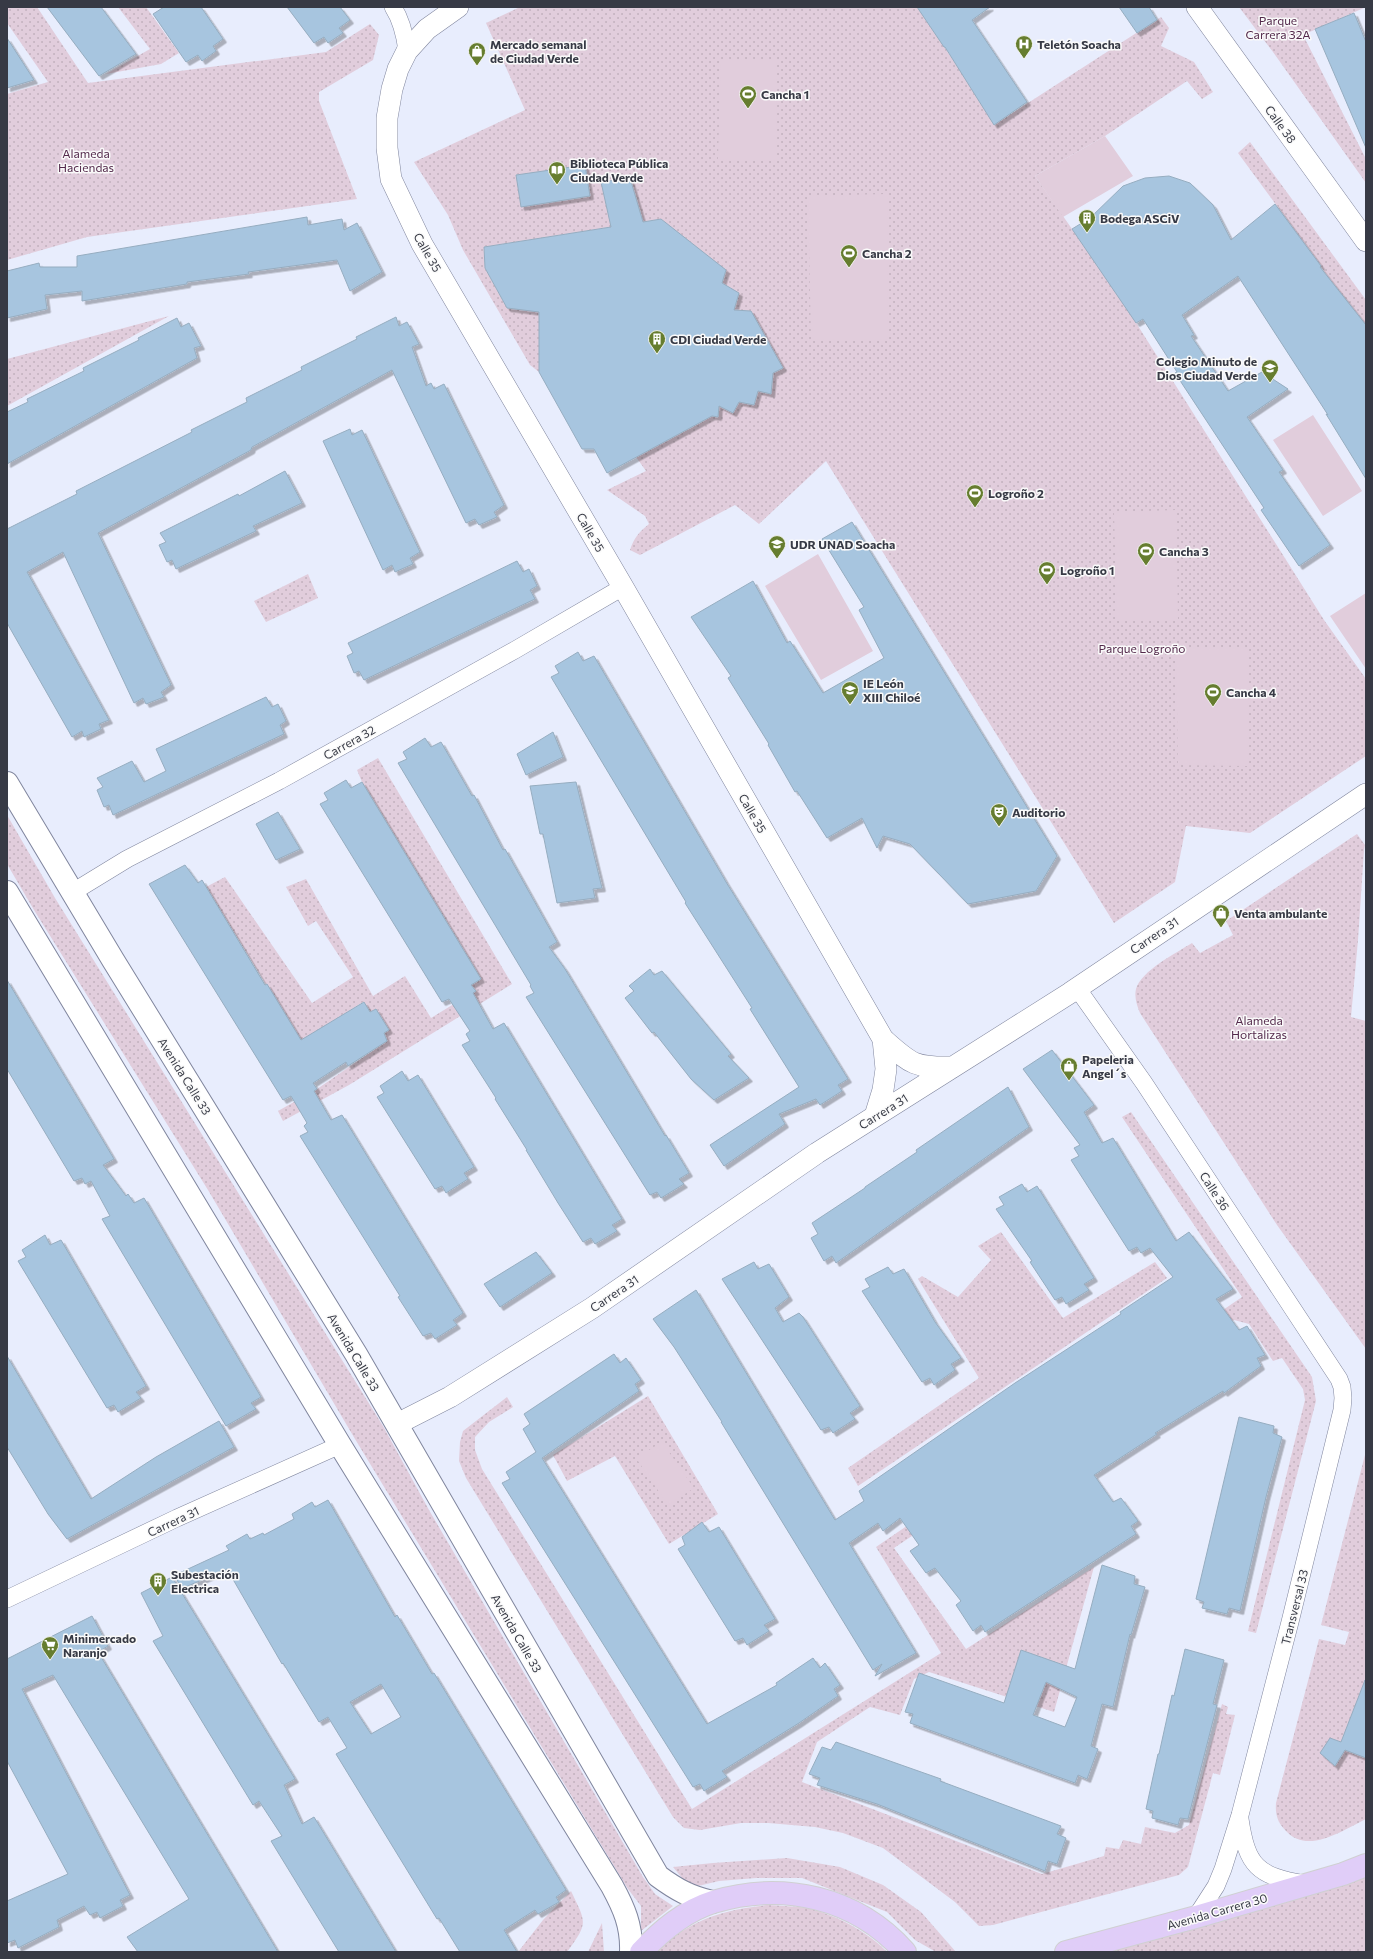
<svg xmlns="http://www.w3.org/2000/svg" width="1373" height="1959" font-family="Commissioner,sans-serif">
	<defs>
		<pattern id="grass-dots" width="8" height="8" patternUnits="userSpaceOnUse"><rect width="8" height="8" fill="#e1cddc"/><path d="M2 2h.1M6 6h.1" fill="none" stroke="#c2b1be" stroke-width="1.8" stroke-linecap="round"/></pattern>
		<filter id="shadow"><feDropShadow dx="3.5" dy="3.5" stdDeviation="0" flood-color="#0004"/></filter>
	</defs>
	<rect width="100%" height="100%" fill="#e8edfd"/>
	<path fill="url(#grass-dots)" d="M7 7H37L88 83 326 52 370 24 379 35 373 60 319 92V101L357 199 87 237 7 260V94L48 82 7 23Z
		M118 7H146L179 53 161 64 106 74 150 49Z
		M520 7H917L960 70 994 125 1161 17 1169 28 1161 46 1194 62 1213 92 1202 99 1187 81 1105 136 1035 176 1121 299 1324 620 1366 679V756L1250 833 1186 826 1175 882 1114 923 826 461 759 524 735 505 640 555 630 550C634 538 639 532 649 524L645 516 607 490 646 471 636 457 702 422V415L718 417 719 406 733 413 739 402 754 405 758 391 771 394 773 373 783 368 747 324 751 311 734 310 739 293 722 283 726 270 661 219 484 247 485 268 507 308 617 320 539 372 530 365 463 250 448 215 414 162 525 110 486 23Z
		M1239 7H1366L1303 35 1366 159V183L1273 52Z
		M1250 142 1366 300V343L1321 266 1238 153Z
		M169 316 7 406V359Z
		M308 574 318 598 266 622 254 601Z
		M378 758 512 984 349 1085 283 1121 278 1111 317 1089 387 1041 384 1033 389 1030 376 1009 370 1012 363 1002 301 1041 206 887 225 877 312 1003 353 977 316 921 308 926 286 887 306 879 373 996 405 976 431 1018 475 991 471 985 481 979 362 782 357 770Z
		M7 815 55 898 383 1426 429 1510 643 1877 655 1894 673 1906 641 1931V1906L628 1889 355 1439 208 1190 34 910 7 864Z
		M1357 834 1365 845 1364 850 1358 940 1351 1017 1366 1021V1349L1277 1225 1140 1013C1137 1006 1134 997 1136 989 1141 971 1176 953 1192 943L1200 953 1233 935 1226 921Z
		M1131 1112 1312 1377 1316 1401 1256 1633 1248 1631 1305 1400 1303 1389 1282 1358 1273 1361 1249 1324 1234 1320 894 1548 966 1649 1094 1567 1054 1712 929 1672 914 1679 900 1715 870 1707 817 1742 802 1782 1042 1874 1104 1856 1106 1847 1119 1849 1123 1840 1141 1844 1145 1827 1175 1833 1189 1825 1222 1704 1228 1707 1226 1714 1235 1715 1220 1775 1213 1773 1188 1867 1179 1875 993 1925 979 1926 955 1902 883 1848 843 1833 815 1827 768 1823H741L700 1830 684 1828 673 1817 466 1478 459 1461 460 1442 463 1431 507 1397 513 1407 489 1422 475 1437V1450L482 1469 692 1809 941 1653 876 1547 1242 1297 1122 1117Z
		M1001 1232 1063 1318 1155 1262 1167 1278 858 1486 848 1468 979 1378 918 1279 922 1276 958 1297 991 1260 978 1246Z
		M648 1396 718 1514 669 1544 615 1456 567 1481 553 1455Z
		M1366 1451V1819C1343 1830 1308 1855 1286 1831 1278 1823 1275 1815 1276 1803L1319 1639 1345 1645 1349 1632 1321 1625Z
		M787 1858 840 1867 883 1885 921 1912 956 1952H936L915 1940 887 1912 802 1878H756L719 1881 698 1886 687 1884 673 1867 713 1863Z
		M1366 1875V1952H1110L1349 1882Z
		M571 1891C586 1923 589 1922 567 1952H518L543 1920Z
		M767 1905C780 1906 794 1906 807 1908 836 1915 867 1931 887 1952H657C674 1933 702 1918 727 1912 740 1908 754 1907 767 1905Z
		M602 1923 604 1952H588Z"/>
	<path fill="#e1cddc" d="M721 59 776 60 777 161 718 159Z
		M1105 136 1133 176 1063 217 1035 176Z
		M887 194 888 339 811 340 808 196Z
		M1313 415 1362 491 1323 516 1273 440Z
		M1176 510 1178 619H1117L1114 512Z
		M818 554 873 651 821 680 765 586Z
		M1366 593V669L1330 616Z
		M1176 648H1249L1248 766 1178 765Z
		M662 1442 694 1488 668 1505 636 1458Z"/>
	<path fill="#a7c5df" stroke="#96adc0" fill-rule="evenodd" filter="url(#shadow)" d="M47 7H101L136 54 99 76Z
		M164 7H201L223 39 213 46 216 51 202 61 198 55 186 62 153 14Z
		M287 7H340L350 20 339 28 343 33 328 43 324 37 314 43Z
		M917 7H990L972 20 1027 102 994 125 945 47H944Z
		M1119 7H1149L1157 20 1137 33Z
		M1354 13 1366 42V148L1315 29Z
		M7 38 34 80 7 88Z
		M585 165 590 196 521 207 516 175Z
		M1169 176 1190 183 1213 205 1231 240 1275 204 1321 266 1320 267 1366 325V479L1326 414 1328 415 1238 276 1182 315 1194 335 1191 336 1228 391 1262 372 1288 389 1247 417 1283 470 1279 472 1330 545 1299 566 1261 510 1264 508 1175 373 1177 372 1143 319 1136 323 1072 229 1090 218 1123 186 1145 178Z
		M630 178 643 222 661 219 726 270 722 283 739 293 734 310 751 311 783 368 773 373 771 394 758 391 754 405 739 402 733 413 719 406 718 417 712 416 607 473 594 449H582L539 372V312L507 308 485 268 484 247 611 227 601 182Z
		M307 217 308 225 342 219 344 230 357 223 382 272 350 291 337 260 248 272 249 274 187 282V284L82 301V291L45 295 47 309 7 318V271L39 263 40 267H77V256Z
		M396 317 399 326 407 322 419 344 412 347 426 386 431 383 434 389 444 384 460 417 504 505 494 512 497 517 479 525 475 519 466 523 392 370 252 447 251 450 98 533 171 685 161 692 164 697 146 704 143 698 134 703 63 552 27 572 109 720 99 724 101 729 84 737 82 731 72 737 7 623V529L77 494 76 491 192 432 191 430 247 402 246 398 302 370 301 367 357 339 356 337Z
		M177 318 181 327 189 323 201 346 194 348 197 358 7 464V412L28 402 27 399 84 371 83 368 139 340 138 338Z
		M350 429 352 435 362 430 420 552 410 558 413 564 395 572 392 565 383 570 323 441Z
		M285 471 302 503 253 526 256 531 176 569 172 560 167 562 159 545 166 542 160 533 238 494 239 496Z
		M852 522 1057 856 1036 891 968 904 910 844 883 836 877 848 862 818 827 838 797 791 795 792 768 745 769 744 728 678 731 676 691 617 753 581 787 643 790 641 823 693 884 658 859 610 864 607 822 539Z
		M517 561 523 572 529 569 537 586 530 590 535 599 364 680 359 671 354 673 347 656 353 653 348 643Z
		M578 652 583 661 594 656 726 882 848 1079 838 1085 842 1091 820 1105 816 1099 779 1114 785 1124 724 1166 710 1145 799 1087 750 1009 752 1008 685 903 686 902 551 677 559 673 555 666Z
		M266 697 272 707 278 704 286 721 280 725 284 734 113 815 109 805 104 807 97 790 103 787 97 778 132 761 144 782 166 771 156 749Z
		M553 732 563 757 526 775 517 754Z
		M425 738 431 747 441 742 472 796 474 795 503 850 505 849 557 942 549 947 565 969 665 1136 666 1135 689 1173 679 1179 684 1184 661 1198 657 1192 650 1195 526 997 534 993 530 986 531 985 398 763 407 759 403 752Z
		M346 780 351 788 362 782 481 979 471 985 476 991 473 993 493 1029 504 1023 622 1219 612 1225 617 1231 595 1244 591 1238 583 1242 558 1203 526 1150H527L495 1099 496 1098 462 1045 470 1041 466 1034 470 1031 449 999 442 1002 320 804 328 800 324 793Z
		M576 782 602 888 593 889 595 898 557 903 543 834H540L530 786Z
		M278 812 300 849 276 860 256 824Z
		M185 865 198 883 202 880 265 985 267 984 301 1040 364 1002 370 1012 376 1009 389 1030 384 1033 387 1041 348 1066 346 1062 313 1083 317 1089 314 1091 331 1120 342 1115 463 1313 453 1320 457 1325 435 1339 431 1333 423 1336 398 1297 400 1296 300 1136 308 1132 304 1126 307 1123 291 1096 283 1100 149 884Z
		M650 969 654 975 662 971 731 1054 728 1056 749 1078 714 1100 691 1079 654 1032 652 1033 625 998 634 991 629 986Z
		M7 980 114 1159 103 1165 126 1196 128 1194 134 1203 144 1198 261 1397 251 1403 256 1409 226 1426 102 1219 110 1216 91 1181 85 1184 82 1178 74 1181 7 1069Z
		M1052 1050 1094 1105 1084 1112 1102 1143 1113 1138 1176 1241 1189 1232 1233 1289 1216 1299 1239 1330 1247 1326 1265 1355 1257 1358 1261 1366 1224 1393 1223 1391 1155 1433 1157 1434 1094 1475 1113 1502 1121 1498 1138 1521 1131 1526 1136 1534 985 1632 981 1625 973 1631 956 1605 961 1601 935 1568 926 1573 910 1551 919 1545 900 1518 883 1531 878 1523 849 1543 916 1653 875 1676 882 1664 873 1670 721 1422H722L674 1347 653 1319 696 1290 835 1520 864 1501 859 1491 1015 1383 1121 1314 1120 1312 1173 1277 1150 1248 1141 1253 1137 1247 1129 1251 1071 1160 1079 1156 1074 1148 1080 1145 1023 1069Z
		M402 1071 408 1081 418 1075 474 1167 464 1173 468 1179 446 1193 442 1186 435 1189 377 1097 384 1093 380 1086Z
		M1008 1087 1029 1127 836 1263 832 1256 824 1261 811 1238 818 1234 812 1223 865 1188V1187L917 1152 916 1150Z
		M1022 1184 1027 1192 1037 1186 1094 1278 1084 1284 1089 1290 1066 1304 1062 1297 1055 1300 1030 1262 1032 1261 996 1209 1004 1205 999 1197Z
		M45 1235 50 1245 61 1240 146 1386 136 1392 141 1398 118 1412 114 1405 107 1408 18 1261 26 1257 22 1250Z
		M536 1252 552 1273 500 1307 484 1284Z
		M754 1262 758 1269 769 1264 789 1297 775 1308 783 1322 799 1313 803 1317 860 1406 850 1413 855 1419 833 1433 829 1427 821 1430 722 1279Z
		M888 1267 893 1274 904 1269 935 1322 961 1358 951 1364 955 1370 934 1385 930 1378 922 1382 862 1291 870 1287 865 1279Z
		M614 1354 620 1363 626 1358 641 1380 635 1384 639 1391 542 1458 707 1724 777 1685 776 1683 813 1658 820 1668 825 1663 840 1685 834 1689 838 1696 799 1723 722 1771 727 1777 704 1791 700 1784 693 1787 502 1483 510 1479 506 1472 536 1452 523 1429 530 1424 524 1414Z
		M7 1356 91 1499 156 1457 219 1421 234 1447 67 1539 48 1514 7 1447Z
		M1239 1417 1274 1426 1273 1433 1282 1437 1266 1497 1240 1611 1229 1608 1227 1614 1202 1608 1204 1602 1196 1599Z
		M328 1500 395 1617 397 1615 432 1674 434 1673 566 1890 556 1897 559 1902 538 1914 535 1910 504 1930 517 1952H460L439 1918 437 1919 336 1754 347 1748 328 1717 319 1722 283 1663 282 1664 227 1569 181 1589 175 1575 229 1550 226 1546 247 1534 250 1539 263 1533 264 1535 294 1519 292 1514 312 1502 315 1507ZM381 1684 401 1717 371 1734 350 1702Z
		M702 1522 709 1532 719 1527 775 1619 764 1625 769 1631 747 1645 743 1638 735 1641 678 1549 685 1545 682 1537Z
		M1102 1565 1135 1576 1134 1584 1145 1587 1131 1635 1130 1634 1113 1707 1102 1704 1091 1746 1098 1749 1087 1779 1078 1775 1075 1783 910 1723 913 1714 905 1712 919 1673 1004 1703 1021 1650 1075 1669ZM1046 1682 1077 1697 1065 1727 1033 1715Z
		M172 1577 295 1779 284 1785 302 1824 314 1817 396 1952H339L271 1841 282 1836 259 1801 253 1805 153 1641 163 1636 141 1593Z
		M92 1616 108 1646 98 1652 278 1952H138L127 1937 189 1899 53 1675 22 1689 130 1895 120 1900 123 1906 100 1918 97 1912 90 1915 84 1906 57 1920 59 1927 18 1948 15 1940 7 1943V1901L68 1874 7 1761V1659Z
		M1185 1649 1224 1660 1213 1704 1217 1705 1188 1819 1180 1818 1178 1825 1152 1818 1153 1811 1146 1809 1158 1754H1159L1172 1695 1174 1696Z
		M1365 1680 1366 1758 1345 1750 1335 1766 1320 1753 1330 1738 1341 1742Z
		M836 1742 941 1779 940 1781 1061 1826 1057 1834 1066 1838 1057 1864 1048 1861 1045 1871 877 1804 817 1785 820 1778 809 1774 822 1747 831 1750Z"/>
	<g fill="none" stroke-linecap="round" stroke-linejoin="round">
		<g stroke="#80869e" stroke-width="18">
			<path id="minor" d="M393 7C402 21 405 35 407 51
				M73 892 127 859 279 781 515 650 623 587
				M1077 988 1144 1083 1339 1379 1342 1387 1343 1398 1342 1410 1290 1622 1240 1815 1223 1869 1216 1886 1196 1917
				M7 1599 177 1518 340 1445
				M1240 1819C1247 1866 1257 1876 1305 1884"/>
		</g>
		<g stroke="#80869e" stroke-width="22">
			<path id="tertiary" d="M458 7 427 29 407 51 398 69 392 89 387 118V148L391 179 422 244 623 587 883 1039C911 1064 914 1068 953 1067
				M1197 7 1366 241
				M875 1116 883 1090 886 1069 883 1039
				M397 1424 450 1397 592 1308 817 1153 1070 993 1366 794"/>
		</g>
		<g stroke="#80869e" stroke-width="24">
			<path id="secondary" d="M7 783 113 960 356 1354 658 1876C677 1890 690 1897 712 1902
				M7 892 340 1445 612 1886C624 1908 632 1926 631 1952"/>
		</g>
		<g stroke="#cfd0d2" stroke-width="24">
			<path id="primary" d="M641 1952C661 1931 684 1911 713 1902 783 1881 856 1897 905 1952
				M1066 1952 1196 1917 1343 1874 1366 1865"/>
		</g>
		<use href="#minor" stroke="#fff" stroke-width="17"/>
		<use href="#tertiary" stroke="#fff" stroke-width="21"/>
		<use href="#secondary" stroke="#fff" stroke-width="22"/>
		<use href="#primary" stroke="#e0cdf8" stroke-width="22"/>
	</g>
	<defs>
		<g id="hospital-pin" transform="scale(0.9)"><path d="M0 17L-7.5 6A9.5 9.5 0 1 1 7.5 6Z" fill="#667d2f" stroke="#fafafa"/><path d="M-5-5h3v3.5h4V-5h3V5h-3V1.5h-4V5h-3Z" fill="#fff"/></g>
		<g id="shop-pin" transform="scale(0.9)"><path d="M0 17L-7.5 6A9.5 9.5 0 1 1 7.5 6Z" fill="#667d2f" stroke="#fafafa"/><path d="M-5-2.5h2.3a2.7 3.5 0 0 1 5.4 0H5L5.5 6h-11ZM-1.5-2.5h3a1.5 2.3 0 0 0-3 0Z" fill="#fff"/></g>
		<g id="stadium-pin" transform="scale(0.9)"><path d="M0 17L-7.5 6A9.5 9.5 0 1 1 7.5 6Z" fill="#667d2f" stroke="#fafafa"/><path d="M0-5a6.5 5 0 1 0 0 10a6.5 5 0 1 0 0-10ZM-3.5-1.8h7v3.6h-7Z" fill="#fff"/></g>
		<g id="library-pin" transform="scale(0.9)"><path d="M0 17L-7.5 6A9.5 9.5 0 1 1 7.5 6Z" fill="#667d2f" stroke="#fafafa"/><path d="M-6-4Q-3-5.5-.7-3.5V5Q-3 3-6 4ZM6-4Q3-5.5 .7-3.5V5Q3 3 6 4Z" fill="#fff"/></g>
		<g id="building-pin" transform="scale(0.9)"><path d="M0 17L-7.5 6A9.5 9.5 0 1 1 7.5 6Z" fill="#667d2f" stroke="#fafafa"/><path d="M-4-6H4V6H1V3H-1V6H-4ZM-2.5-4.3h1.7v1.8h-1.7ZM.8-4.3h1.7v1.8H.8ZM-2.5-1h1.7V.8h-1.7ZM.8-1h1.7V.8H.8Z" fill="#fff"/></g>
		<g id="school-pin" transform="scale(0.9)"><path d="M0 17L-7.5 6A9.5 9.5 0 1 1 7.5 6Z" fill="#667d2f" stroke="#fafafa"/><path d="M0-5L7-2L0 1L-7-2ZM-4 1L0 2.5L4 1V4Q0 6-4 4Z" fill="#fff"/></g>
		<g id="university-pin" transform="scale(0.9)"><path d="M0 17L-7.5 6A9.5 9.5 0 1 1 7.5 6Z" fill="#667d2f" stroke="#fafafa"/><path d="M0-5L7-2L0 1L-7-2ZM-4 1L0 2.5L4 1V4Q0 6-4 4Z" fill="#fff"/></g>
		<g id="theatre-pin" transform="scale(0.9)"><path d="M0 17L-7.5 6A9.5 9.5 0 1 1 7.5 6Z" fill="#667d2f" stroke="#fafafa"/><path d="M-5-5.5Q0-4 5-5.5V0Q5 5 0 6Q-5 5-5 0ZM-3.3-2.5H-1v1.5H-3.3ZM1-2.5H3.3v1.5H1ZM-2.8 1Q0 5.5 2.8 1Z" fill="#fff"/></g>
		<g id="supermarket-pin" transform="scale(0.9)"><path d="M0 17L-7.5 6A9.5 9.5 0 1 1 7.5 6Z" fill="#667d2f" stroke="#fafafa"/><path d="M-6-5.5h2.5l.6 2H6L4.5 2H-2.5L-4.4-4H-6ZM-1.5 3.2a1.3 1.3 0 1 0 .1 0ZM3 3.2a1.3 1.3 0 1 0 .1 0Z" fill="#fff"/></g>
	</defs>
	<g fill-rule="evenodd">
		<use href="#hospital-pin" x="1024" y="44"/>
		<use href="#shop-pin" x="477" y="51"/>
		<use href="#stadium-pin" x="748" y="94"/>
		<use href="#library-pin" x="557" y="170"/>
		<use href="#building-pin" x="1087" y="218"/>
		<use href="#stadium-pin" x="849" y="253"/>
		<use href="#building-pin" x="657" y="339"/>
		<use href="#school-pin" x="1270" y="368"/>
		<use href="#stadium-pin" x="975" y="493"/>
		<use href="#university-pin" x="777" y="544"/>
		<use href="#stadium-pin" x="1146" y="551"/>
		<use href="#stadium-pin" x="1047" y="570"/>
		<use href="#school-pin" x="850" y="690"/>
		<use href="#stadium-pin" x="1213" y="692"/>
		<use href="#theatre-pin" x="999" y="812"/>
		<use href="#shop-pin" x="1221" y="913"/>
		<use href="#shop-pin" x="1069" y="1066"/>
		<use href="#building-pin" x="158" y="1581"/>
		<use href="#supermarket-pin" x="50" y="1645"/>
	</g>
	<g text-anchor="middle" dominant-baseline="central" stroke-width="3" stroke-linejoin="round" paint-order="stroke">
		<g font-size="12" fill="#53294b" stroke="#fafafa">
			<text x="1278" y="20">Parque<tspan x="1278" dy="14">Carrera 32A</tspan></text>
			<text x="86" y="153">Alameda<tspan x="86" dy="14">Haciendas</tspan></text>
			<text x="1142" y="648">Parque Logroño</text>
			<text x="1259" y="1020">Alameda<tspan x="1259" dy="14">Hortalizas</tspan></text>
		</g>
		<g font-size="12" font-weight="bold" fill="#373a45" stroke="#fafafa" text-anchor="start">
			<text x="490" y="44">Mercado semanal<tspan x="490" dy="14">de Ciudad Verde</tspan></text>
			<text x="1037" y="44">Teletón Soacha</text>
			<text x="761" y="94">Cancha 1</text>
			<text x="570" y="163">Biblioteca Pública<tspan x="570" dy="14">Ciudad Verde</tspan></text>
			<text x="1100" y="218">Bodega ASCiV</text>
			<text x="862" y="253">Cancha 2</text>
			<text x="670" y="339">CDI Ciudad Verde</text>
			<text x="1257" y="361" text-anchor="end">Colegio Minuto de<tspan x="1257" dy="14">Dios Ciudad Verde</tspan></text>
			<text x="988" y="493">Logroño 2</text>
			<text x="790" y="544">UDR UNAD Soacha</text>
			<text x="1159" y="551">Cancha 3</text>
			<text x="1060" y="570">Logroño 1</text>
			<text x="863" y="683">IE León<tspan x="863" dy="14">XIII Chiloé</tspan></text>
			<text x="1226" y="692">Cancha 4</text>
			<text x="1012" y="812">Auditorio</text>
			<text x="1234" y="913">Venta ambulante</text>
			<text x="1082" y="1059">Papeleria<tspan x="1082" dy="14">Angel´s</tspan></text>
			<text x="171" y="1574">Subestación<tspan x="171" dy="14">Electrica</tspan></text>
			<text x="63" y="1638">Minimercado<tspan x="63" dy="14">Naranjo</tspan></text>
		</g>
		<g font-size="12" fill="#373a45" stroke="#fafafa">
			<text transform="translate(1281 124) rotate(54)">Calle 38</text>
			<text transform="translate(428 252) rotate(60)">Calle 35</text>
			<text transform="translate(591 532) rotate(60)">Calle 35</text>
			<text transform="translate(349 742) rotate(-29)">Carrera 32</text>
			<text transform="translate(753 813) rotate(60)">Calle 35</text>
			<text transform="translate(1154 935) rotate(-34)">Carrera 31</text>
			<text transform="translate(185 1076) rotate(58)">Avenida Calle 33</text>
			<text transform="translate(883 1111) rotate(-32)">Carrera 31</text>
			<text transform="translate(1215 1191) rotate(57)">Calle 36</text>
			<text transform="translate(614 1293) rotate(-34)">Carrera 31</text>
			<text transform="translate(354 1352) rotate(59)">Avenida Calle 33</text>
			<text transform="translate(173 1521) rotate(-25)">Carrera 31</text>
			<text transform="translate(1294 1607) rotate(-76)">Transversal 33</text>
			<text transform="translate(517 1633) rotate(60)">Avenida Calle 33</text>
			<text transform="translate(1217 1911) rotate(-16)">Avenida Carrera 30</text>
		</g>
	</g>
	<rect width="1373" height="1959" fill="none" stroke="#373a45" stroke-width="16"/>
</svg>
